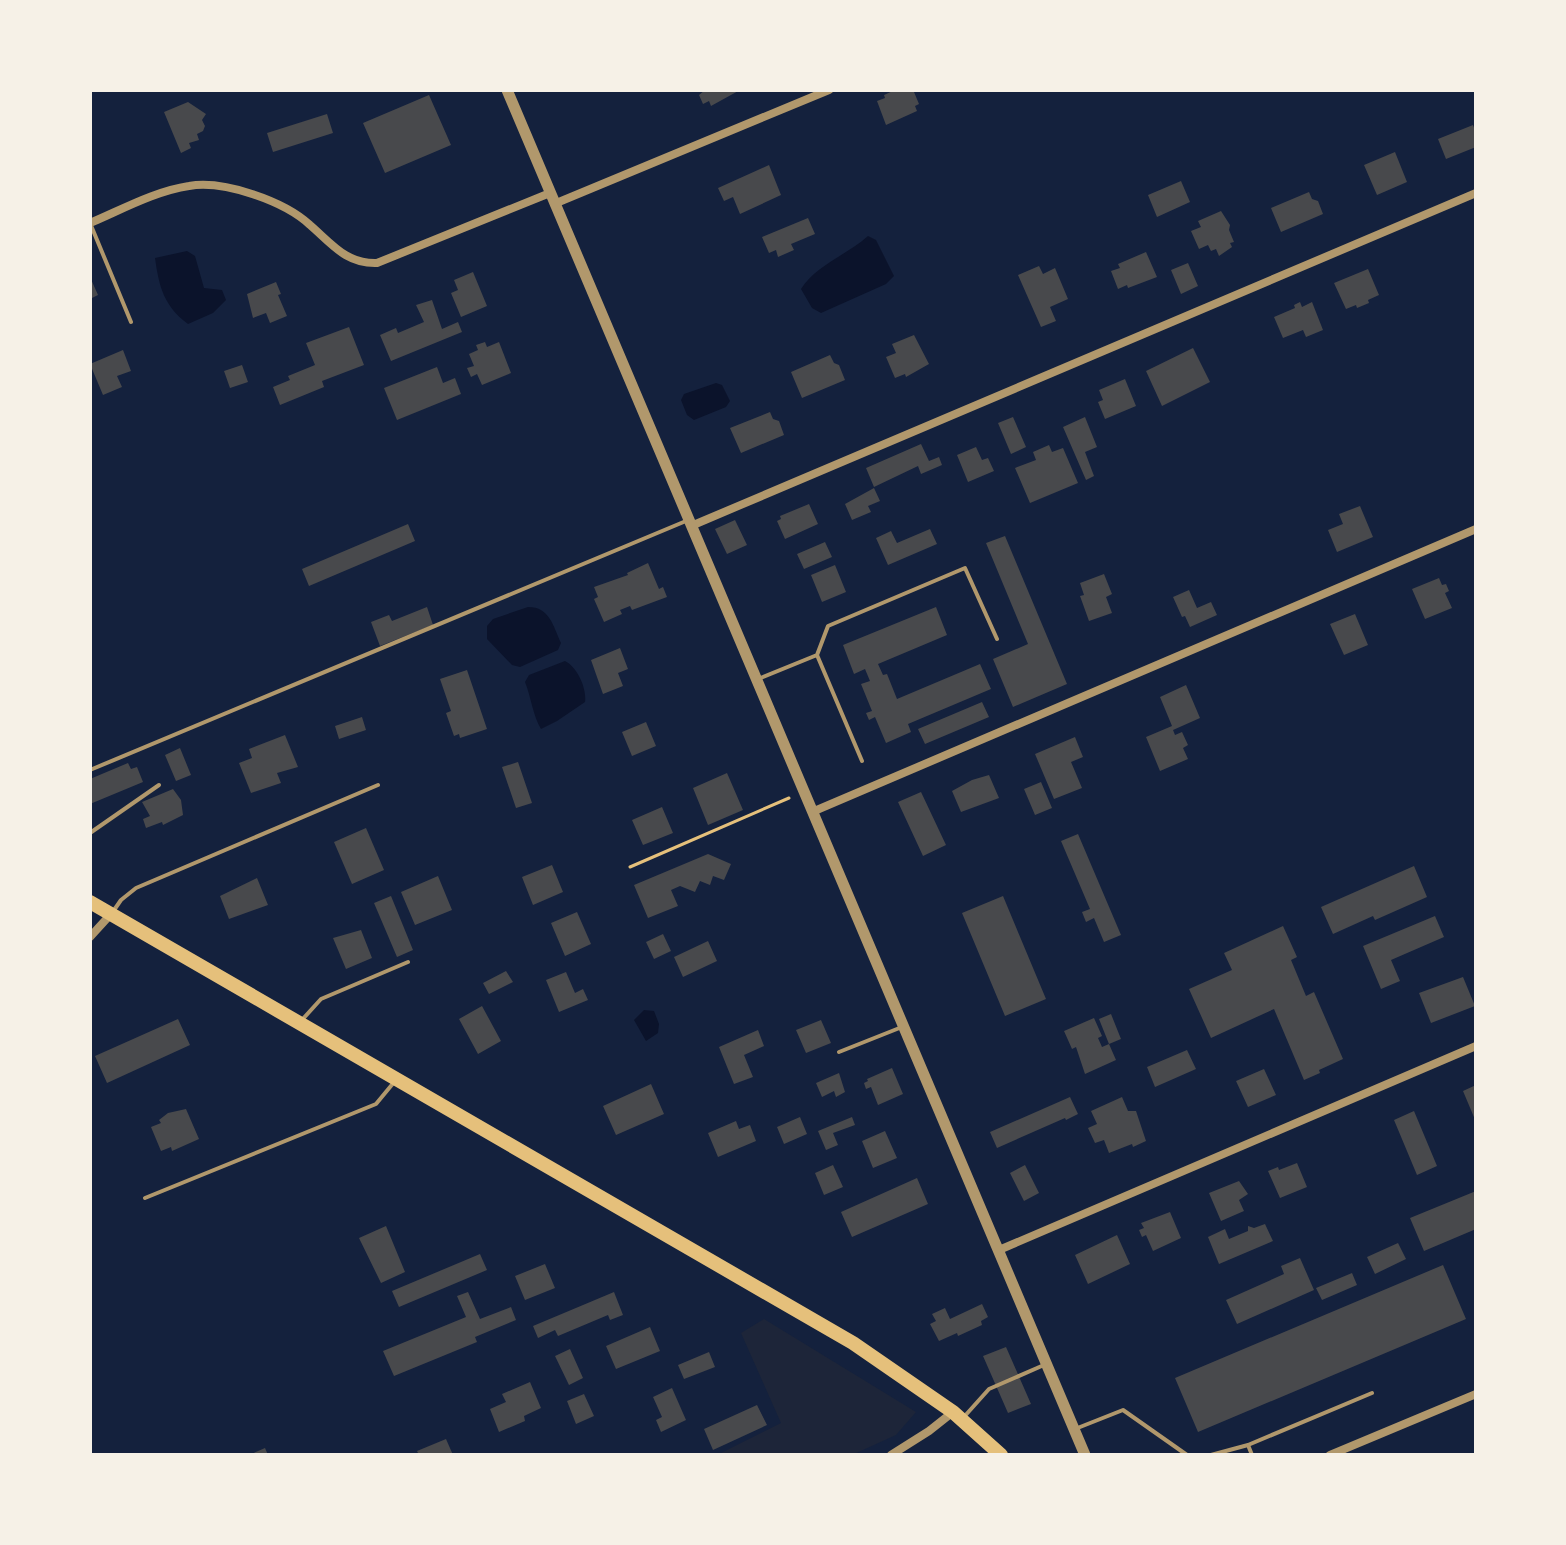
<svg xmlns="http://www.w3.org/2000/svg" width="1566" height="1545" font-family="'Alegreya Sans',sans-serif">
	<rect width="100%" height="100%" fill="#14213d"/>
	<path fill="#1d2539" d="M764 1319 916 1412 896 1435 852 1455H717L781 1423 741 1333Z"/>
	<path fill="#0b132b" d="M868 236 876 240 894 276 886 284 821 313 812 308 801 289C816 265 847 255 868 236Z
		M187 251 195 256 204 288 222 290 226 300 213 313 188 324C164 306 159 287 155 258Z
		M716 383 722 385 730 401 726 407 694 420 687 415 681 400 684 394Z
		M528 607C550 607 553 626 561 643L558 650 520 667 512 665 487 639V626L493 619Z
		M565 661C577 667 587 688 585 702L557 721 541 729C533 716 531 697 525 682L529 675Z
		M644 1010 654 1011 659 1024 658 1033 646 1041 634 1020Z"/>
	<path fill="#48494c" d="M705 90H740L711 106 709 101 703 104 699 95Z
		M895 90 914 92 919 104 915 106 917 111 886 125 877 101 885 98 884 95Z
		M429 95 451 145 385 173 363 123Z
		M188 102 206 114 202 120 205 126 203 131 197 134 199 140 189 143 191 148 181 153 164 112Z
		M327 114 333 133 273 152 267 133Z
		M1473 125 1476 133V147L1446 159 1438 139Z
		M1395 152 1407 182 1377 195 1364 165Z
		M769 165 781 195 740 214 733 197 724 201 718 188Z
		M1181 181 1190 202 1157 217 1148 195Z
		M1309 192 1312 199 1318 201 1323 214 1281 232 1271 208Z
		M1221 211 1230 225 1229 230 1234 242 1230 243 1232 247 1219 256 1216 249 1211 251 1208 245 1199 249 1191 231 1201 227 1198 221Z
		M808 218 815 234 791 244 794 250 778 257 776 250 769 253 762 237Z
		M1146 252 1157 277 1128 288 1127 285 1118 289 1111 271 1120 268 1118 264Z
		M1188 263 1198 286 1181 294 1171 270Z
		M1039 266 1043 274 1055 268 1068 299 1050 307 1056 321 1041 327 1018 275Z
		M1368 269 1379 295 1368 300 1369 303 1357 308 1356 305 1346 309 1334 283Z
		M473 272 487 306 461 317 451 293 458 290 454 280Z
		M90 277 98 295 90 299Z
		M276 282 281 294 278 295 287 316 270 323 266 313 253 318 247 294Z
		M432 300 442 329 458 322 462 332 391 361 380 335 396 328 398 333 424 322 416 305Z
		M1300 302 1302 307 1312 302 1323 330 1306 337 1303 330 1283 338 1274 317 1295 308 1294 305Z
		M349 327 364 365 322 381 324 387 280 405 273 387 290 380 288 376 315 365 306 343Z
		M914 335 929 364 906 377 905 374 895 378 886 357 896 353 892 344Z
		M485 342 487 347 499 342 511 373 482 385 477 374 471 377 467 368 474 366 469 354 478 350 476 345Z
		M1193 348 1210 382 1162 406 1146 371Z
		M123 350 131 371 117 376 122 387 103 395 90 364Z
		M830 355 834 363 839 365 845 380 802 398 791 372Z
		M242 365 248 382 230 388 224 371Z
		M437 367 443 383 455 378 461 394 397 420 384 388Z
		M1125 379 1136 406 1105 419 1098 402 1103 400 1099 390Z
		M770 412 773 419 779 421 784 435 741 453 730 428Z
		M1013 417 1026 447 1011 454 998 423Z
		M1085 417 1097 447 1085 452 1094 476 1086 480 1063 427Z
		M921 444 929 461 939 457 942 465 921 474 918 466 874 487 866 468Z
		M1049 445 1052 452 1063 448 1078 483 1030 503 1015 468 1036 460 1033 452Z
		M976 447 982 460 988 458 994 471 968 482 957 455Z
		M874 488 880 501 868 506 871 512 852 520 845 504Z
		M809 504 818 524 785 539 777 521 781 519 780 516Z
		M1360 506 1373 537 1337 552 1328 530 1343 524 1339 514Z
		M735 520 747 545 727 554 715 529Z
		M408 524 415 541 309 586 302 569Z
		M930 529 937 544 888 565 876 538 891 531 897 543Z
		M1005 536 1067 684 1013 707 993 659 1028 644 986 543Z
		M825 542 832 557 804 569 797 554Z
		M648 563 659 589 663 587 667 597 632 610 630 606 620 610 622 614 604 622 594 599 598 597 594 587 628 575 627 573Z
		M835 565 846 592 822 602 811 575Z
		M1104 574 1112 594 1106 597 1112 613 1089 621 1080 596 1084 595 1080 583Z
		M1439 578 1442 585 1446 584 1449 591 1445 593 1452 608 1425 619 1412 589Z
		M1189 590 1197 608 1211 602 1217 615 1190 627 1185 616 1182 617 1173 597Z
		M427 607 433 625 380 646 371 622 389 615 392 621Z
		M936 607 947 635 878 664 883 675 887 674 897 699 980 664 991 689 908 724 911 732 886 743 875 717 869 720 866 713 872 711 861 684 870 681 865 669 854 674 843 645Z
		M1355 614 1368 645 1344 655 1330 624Z
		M620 648 628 669 618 673 623 686 603 694 591 660Z
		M467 670 487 729 460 738 459 734 454 736 446 713 451 711 440 679Z
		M1186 685 1200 718 1173 730 1175 735 1182 732 1188 745 1183 748 1188 759 1160 771 1146 737 1172 726 1160 697Z
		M982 702 989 717 925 744 918 729Z
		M362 717 366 730 339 739 335 726Z
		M646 722 656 746 632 756 622 732Z
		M285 735 298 767 277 773 281 783 251 793 239 763 252 758 249 749Z
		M1075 737 1083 757 1071 762 1082 788 1054 799 1035 754Z
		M180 748 191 775 176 781 165 755Z
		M518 762 532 803 516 808 502 767Z
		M128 763 131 769 137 767 143 782 90 804V779Z
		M727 773 743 810 708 825 693 788Z
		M989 775 999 798 961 812 952 791 972 780Z
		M1041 782 1052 808 1035 815 1024 789Z
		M173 789 181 800 183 815 163 825 162 822 146 828 143 819 150 816 142 802Z
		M921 792 946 845 923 856 898 802Z
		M662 807 673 833 643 845 632 820Z
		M366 828 384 870 352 884 334 842Z
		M1078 834 1121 935 1104 942 1094 918 1086 922 1082 912 1090 909 1061 841Z
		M708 854 731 864 724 880 713 876 710 885 700 881 695 892 680 886 671 890 678 906 648 918 634 885Z
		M552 865 563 892 533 905 522 877Z
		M1414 866 1427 897 1375 920 1373 916 1333 934 1321 907Z
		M438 876 452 910 415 925 401 892Z
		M257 878 268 905 229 919 220 896Z
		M391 896 413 950 397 957 374 903Z
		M1003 896 1046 999 1005 1016 962 913Z
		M577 912 591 944 565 956 551 923Z
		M1435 916 1444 937 1391 960 1400 981 1381 989 1363 946Z
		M1283 926 1297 957 1291 960 1306 996 1314 992 1343 1059 1319 1070 1320 1073 1304 1080 1274 1009 1211 1038 1189 989 1232 970 1224 953Z
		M361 930 372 958 346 969 333 938Z
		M663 934 671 951 654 959 646 942Z
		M708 941 717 961 683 977 674 957Z
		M506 971 513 982 489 994 483 983Z
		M566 972 575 993 583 989 588 1000 559 1012 546 980Z
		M1463 977 1475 1006 1431 1023 1419 993Z
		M482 1006 501 1041 478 1054 459 1019Z
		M1111 1014 1121 1039 1109 1044 1099 1019Z
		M1094 1018 1102 1036 1098 1038 1102 1047 1109 1044 1116 1060 1085 1074 1076 1047 1072 1049 1064 1031Z
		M178 1019 190 1045 107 1083 95 1056Z
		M821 1020 831 1043 806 1053 796 1030Z
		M758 1030 764 1046 744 1055 753 1077 734 1084 719 1047Z
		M1187 1050 1196 1069 1155 1087 1147 1067Z
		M892 1068 903 1094 878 1105 871 1087 866 1089 864 1083 868 1081 867 1079Z
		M1264 1069 1276 1095 1248 1107 1236 1081Z
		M839 1073 845 1092 836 1097 834 1091 822 1097 816 1083Z
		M651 1084 664 1114 616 1135 603 1106Z
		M1476 1085V1122L1463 1091Z
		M1070 1097 1078 1114 1066 1120 1065 1118 997 1148 990 1132Z
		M1122 1097 1128 1111H1136L1146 1141 1133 1147 1132 1144 1109 1153 1104 1140 1095 1143 1088 1128 1097 1124 1091 1111Z
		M186 1109 199 1139 172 1151 171 1147 161 1151 151 1127 161 1123 159 1120 168 1113Z
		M1414 1111 1437 1166 1417 1175 1394 1120Z
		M800 1117 807 1134 784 1144 777 1127Z
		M852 1117 855 1125 833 1133 838 1145 826 1150 818 1131Z
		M736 1121 739 1129 750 1125 756 1141 718 1157 708 1133Z
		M885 1131 897 1158 873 1168 862 1141Z
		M1297 1163 1307 1187 1280 1198 1268 1171 1278 1167 1279 1170Z
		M833 1165 843 1187 824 1195 815 1173Z
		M1025 1165 1039 1193 1024 1201 1010 1173Z
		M917 1178 928 1204 852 1237 841 1212Z
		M1239 1181 1248 1194 1239 1200 1244 1211 1221 1221 1209 1193Z
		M1476 1191V1229L1424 1251 1410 1218Z
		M1170 1212 1181 1238 1153 1251 1146 1235 1142 1237 1139 1230 1144 1228 1141 1223Z
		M1265 1224 1273 1241 1219 1264 1208 1237 1225 1229 1229 1239 1248 1231V1226L1254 1228Z
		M386 1226 405 1272 381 1283 359 1238Z
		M1117 1235 1130 1264 1088 1284 1075 1255Z
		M1398 1243 1406 1259 1375 1274 1367 1257Z
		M480 1254 487 1270 399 1307 392 1291Z
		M1300 1258 1314 1290 1237 1324 1226 1300 1284 1274 1281 1266Z
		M545 1264 555 1288 525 1300 515 1276Z
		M1443 1265 1466 1319 1198 1432 1175 1378Z
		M1352 1273 1357 1285 1322 1300 1316 1288Z
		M468 1292 480 1319 511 1307 516 1320 475 1337 477 1342 394 1376 383 1351 466 1317 457 1296Z
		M614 1292 623 1315 610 1320 608 1315 558 1336 555 1330 538 1338 533 1326Z
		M982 1304 988 1317 981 1321 982 1325 958 1336 957 1333 939 1341 930 1324 936 1321 932 1314 945 1308 950 1319Z
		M650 1327 660 1351 616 1369 606 1346Z
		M1006 1347 1031 1404 1008 1413 983 1356Z
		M570 1349 583 1378 569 1385 555 1356Z
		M709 1352 715 1367 684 1379 678 1365Z
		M530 1382 541 1408 524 1416 525 1421 499 1432 490 1409 506 1402 502 1394Z
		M672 1388 686 1420 661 1432 656 1420 662 1417 653 1397Z
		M584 1394 594 1416 576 1424 567 1401Z
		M757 1405 767 1425 713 1450 704 1429Z
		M446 1439 453 1455H419L417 1451Z
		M265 1448 268 1455H249Z"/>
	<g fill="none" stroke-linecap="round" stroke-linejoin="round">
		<path stroke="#e5c07b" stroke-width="3" d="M630 867 789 798"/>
		<path stroke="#b1986c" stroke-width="4" d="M90 223 131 322
			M817 655 862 761
			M758 679 817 655 828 626 965 568 997 639
			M90 770 686 521
			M90 833 159 785
			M112 913 121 900 136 888 378 785
			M301 1021 321 999 408 962
			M839 1052 902 1027
			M145 1198 376 1104 395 1081
			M963 1418 989 1389 1044 1365
			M1075 1429 1123 1410 1187 1455
			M1248 1445 1372 1393
			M1211 1455 1248 1445 1252 1455"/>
		<path stroke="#b1986c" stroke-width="8" d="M554 204 829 90
			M90 223C121 210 155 191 189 186 224 180 284 201 310 225 332 244 346 264 377 263L550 193
			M691 526 1476 193
			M812 812 1476 529
			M90 937 111 914
			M999 1250 1476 1046
			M891 1455 929 1431 953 1412
			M1330 1455 1476 1394"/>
		<path stroke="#b1986c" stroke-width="11" d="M507 90 1085 1455"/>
		<path stroke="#e5c07b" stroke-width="14" d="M90 902 853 1343 953 1412 1001 1455"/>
	</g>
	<rect width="1566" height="1545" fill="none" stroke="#f6f1e7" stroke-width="184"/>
</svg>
